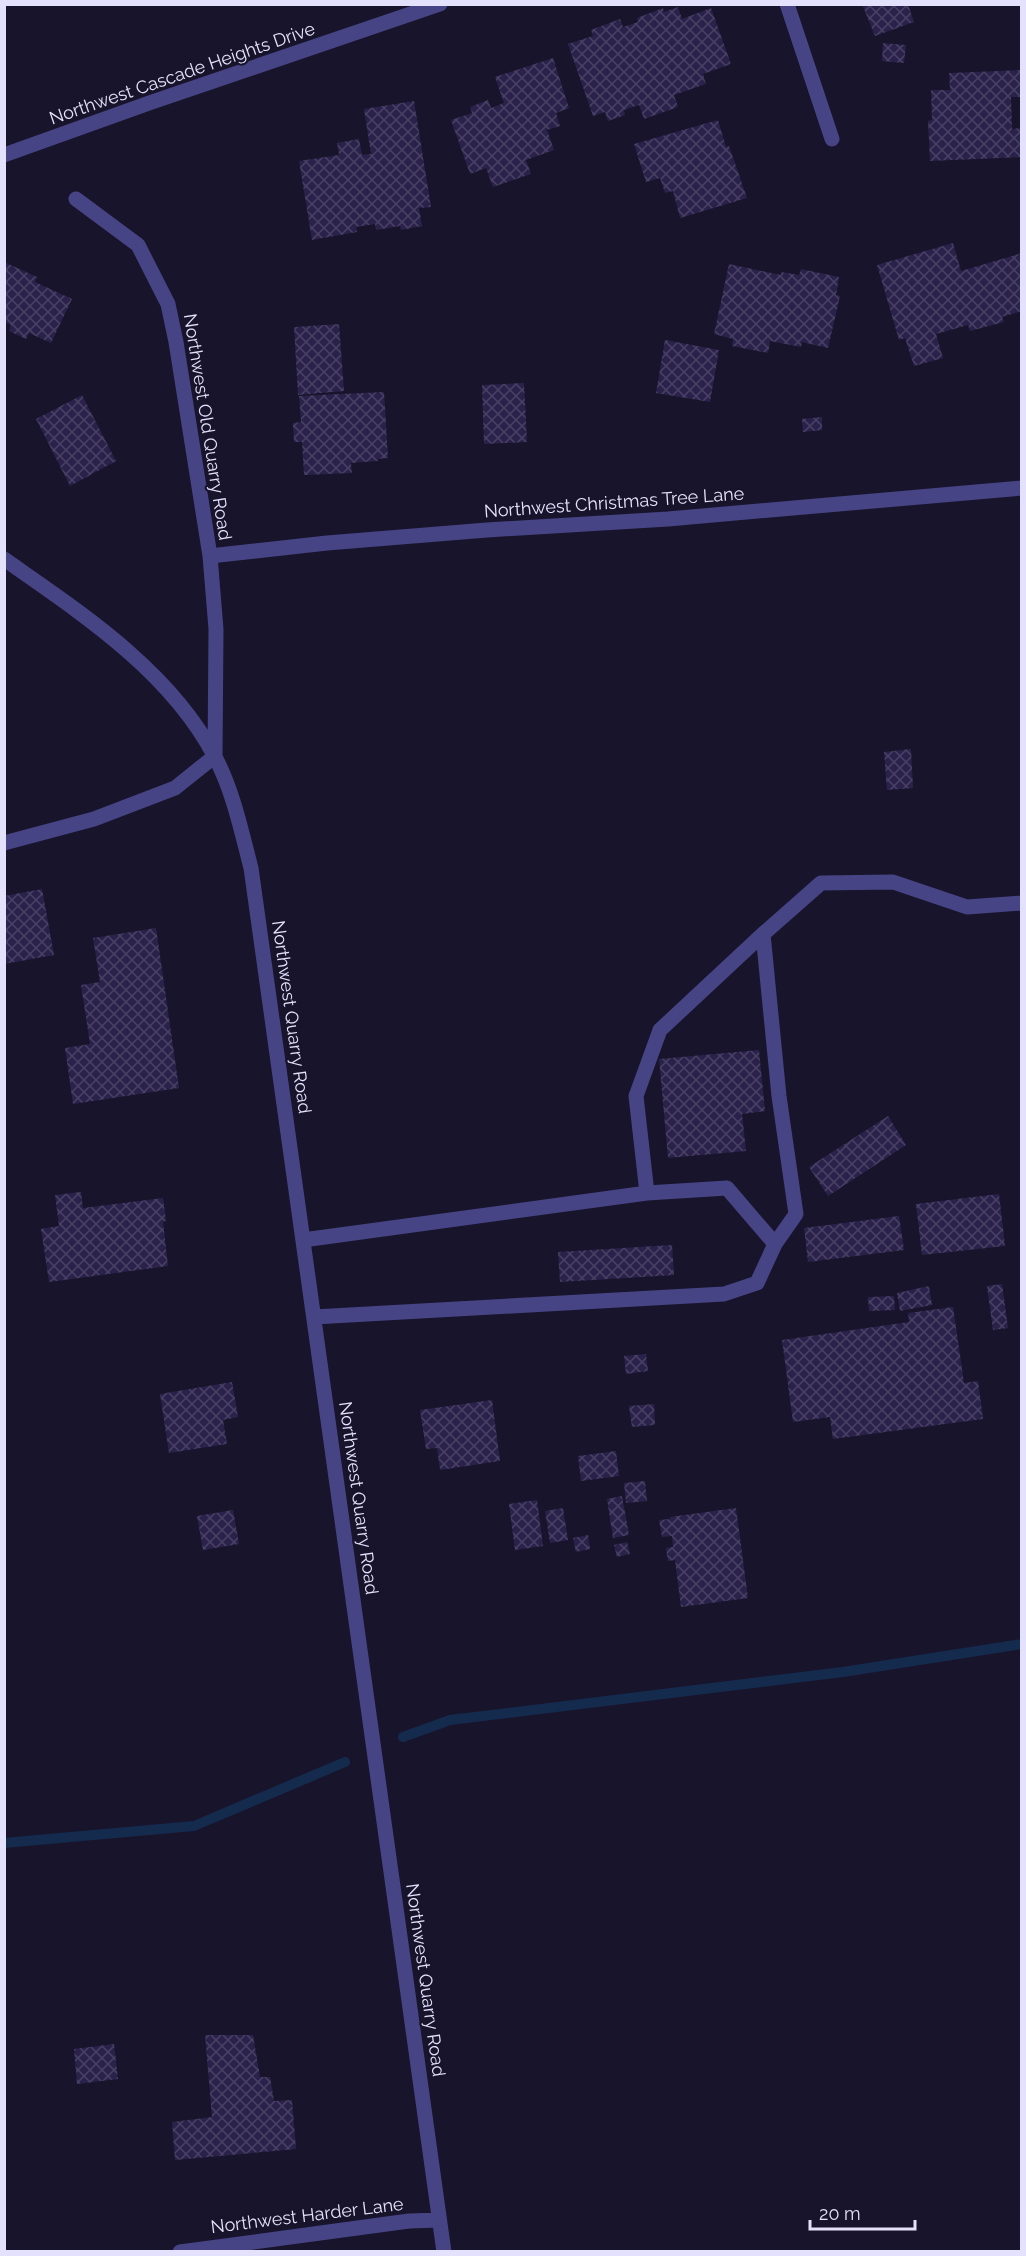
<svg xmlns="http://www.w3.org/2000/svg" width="1026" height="2256" font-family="Raleway,sans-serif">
	<defs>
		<pattern id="building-cross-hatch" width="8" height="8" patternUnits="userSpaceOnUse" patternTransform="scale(1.5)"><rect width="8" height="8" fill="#2a224a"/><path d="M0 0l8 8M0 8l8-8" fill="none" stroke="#494265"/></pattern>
	</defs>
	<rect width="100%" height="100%" fill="#18142b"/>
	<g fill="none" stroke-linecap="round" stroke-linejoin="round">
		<path stroke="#152b4e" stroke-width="10" d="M403 1737 450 1720 843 1672 1022 1644
			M4 1843 194 1826 345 1762"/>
	</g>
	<path fill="url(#building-cross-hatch)" d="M862 4H908L914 22 875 36Z
		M678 7 682 19 711 8 731 64 703 74 706 84 674 95 678 107 644 119 639 105 624 110 625 115 608 121 605 112 593 116 568 44 593 36 591 30 620 19 623 27 638 22 637 18 663 8 664 12Z
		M883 43 906 45 904 63 882 61Z
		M553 58 569 108 556 113 560 126 547 130 554 150 526 160 531 174 493 187 486 168 470 174 451 120 472 113 470 107 488 100 491 108 504 103 495 77Z
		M1022 70V97H1011L1012 129 1020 128 1021 157 930 161 928 121 932 120 931 90H950L949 73Z
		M414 101 431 207 419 208 422 226 401 230 400 226 376 230 375 224 356 227 357 232 312 240 299 161 339 155 337 143 359 139 362 155 371 154 364 109Z
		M718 120 726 147 729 146 747 198 680 218 673 191 665 193 660 178 646 182 634 144Z
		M953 243 961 271 1022 253V311L1002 317 1004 322 970 331 968 325 936 334 943 358 914 366 905 338 899 340 877 265Z
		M4 262 37 277 35 282 72 299 51 343 29 333 26 339 9 331 11 325 4 322Z
		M729 264 781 275V272L799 275 801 269 839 277 836 295 840 296 828 348 802 342 801 347 770 341 768 353 732 346 733 339 714 334Z
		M339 324 344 391 298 395 294 327Z
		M665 340 719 350 710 402 656 393Z
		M524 383 527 442 484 444 482 385Z
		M384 392 388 458 378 459V461L351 463 352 473 304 475 302 442H294L293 423 301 422 299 396Z
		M82 395 116 461 70 486 36 419Z
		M822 417V430L803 432 802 419Z
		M911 749 913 788 887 790 884 752Z
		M42 889 54 955 4 964V896Z
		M156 928 179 1088 73 1104 65 1048 90 1044 81 985 100 982 93 938Z
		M759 1050 765 1111 742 1114 746 1151 668 1158 659 1059Z
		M888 1116 906 1145 828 1196 809 1167Z
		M81 1192 83 1208 163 1198 166 1221 163 1222 168 1266 49 1282 41 1229 59 1226 55 1195Z
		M999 1194 1005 1246 922 1255 916 1204Z
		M899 1216 904 1250 808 1262 804 1228Z
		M672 1245 674 1275 560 1282 558 1252Z
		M1002 1284 1008 1328 993 1330 987 1286Z
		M929 1286 932 1305 900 1311 897 1293Z
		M894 1296 895 1310 869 1311 868 1297Z
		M953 1307 964 1383 978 1381 983 1419 833 1439 830 1417 793 1422 782 1340 909 1322 908 1313Z
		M646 1354 648 1371 626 1374 624 1356Z
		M232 1382 238 1417 223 1420 227 1444 169 1453 160 1394Z
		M492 1400 500 1461 440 1470 437 1448 426 1449 420 1410Z
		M654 1404 655 1425 632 1427 629 1406Z
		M616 1451 619 1476 581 1481 578 1456Z
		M645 1481 647 1501 626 1503 624 1483Z
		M622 1496 629 1535 613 1538 607 1499Z
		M537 1500 543 1546 515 1550 509 1504Z
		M563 1508 568 1540 550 1543 545 1511Z
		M736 1508 748 1598 681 1607 675 1560 668 1561 666 1548 673 1547 672 1536 662 1537 659 1520 670 1519V1517Z
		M233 1510 239 1544 203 1550 197 1516Z
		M588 1535 590 1549 576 1552 573 1538Z
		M627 1542 630 1554 617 1557 614 1545Z
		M205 2035H253L260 2077H270L274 2101 292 2100 296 2149 175 2160 172 2122 212 2117Z
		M114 2044 118 2079 77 2084 74 2049Z"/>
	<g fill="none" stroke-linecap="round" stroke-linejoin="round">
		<path stroke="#464485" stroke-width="15" d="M787 4 832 139
			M4 155 152 102 440 4
			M76 199 138 245 168 304 176 342 210 556 216 629 215 756
			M210 556 327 543 487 530 668 519 1022 488
			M4 559C81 613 169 670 214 755 233 790 241 830 251 868L444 2252
			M4 843 94 819 175 788 215 756
			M647 1193 636 1096 660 1030 763 934
			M303 1240 647 1193 727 1188 775 1244 757 1283 724 1294 314 1317
			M775 1244 796 1214 779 1096 763 934 821 883 893 882 967 907 1022 903
			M180 2252 409 2221 439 2220"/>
	</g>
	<g text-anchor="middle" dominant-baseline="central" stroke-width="4.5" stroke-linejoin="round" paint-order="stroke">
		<g font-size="18" fill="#e4e1fc" stroke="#18142b">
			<text transform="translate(182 73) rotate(-19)">Northwest Cascade Heights Drive</text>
			<text transform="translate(208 427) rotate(81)">Northwest Old Quarry Road</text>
			<text transform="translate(614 502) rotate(-4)">Northwest Christmas Tree Lane</text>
			<text transform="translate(292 1017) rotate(82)">Northwest Quarry Road</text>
			<text transform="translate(359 1498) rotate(82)">Northwest Quarry Road</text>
			<text transform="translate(426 1980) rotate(82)">Northwest Quarry Road</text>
			<text transform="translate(307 2215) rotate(-7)">Northwest Harder Lane</text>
		</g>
	</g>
	<rect width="1026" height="2256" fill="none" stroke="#e4e1fc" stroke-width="12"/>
	<path d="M810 2220v9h105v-9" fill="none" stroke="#e4e1fc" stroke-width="3"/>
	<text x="819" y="2220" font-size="18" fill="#e4e1fc" stroke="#18142b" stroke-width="4.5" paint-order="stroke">20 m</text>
</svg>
